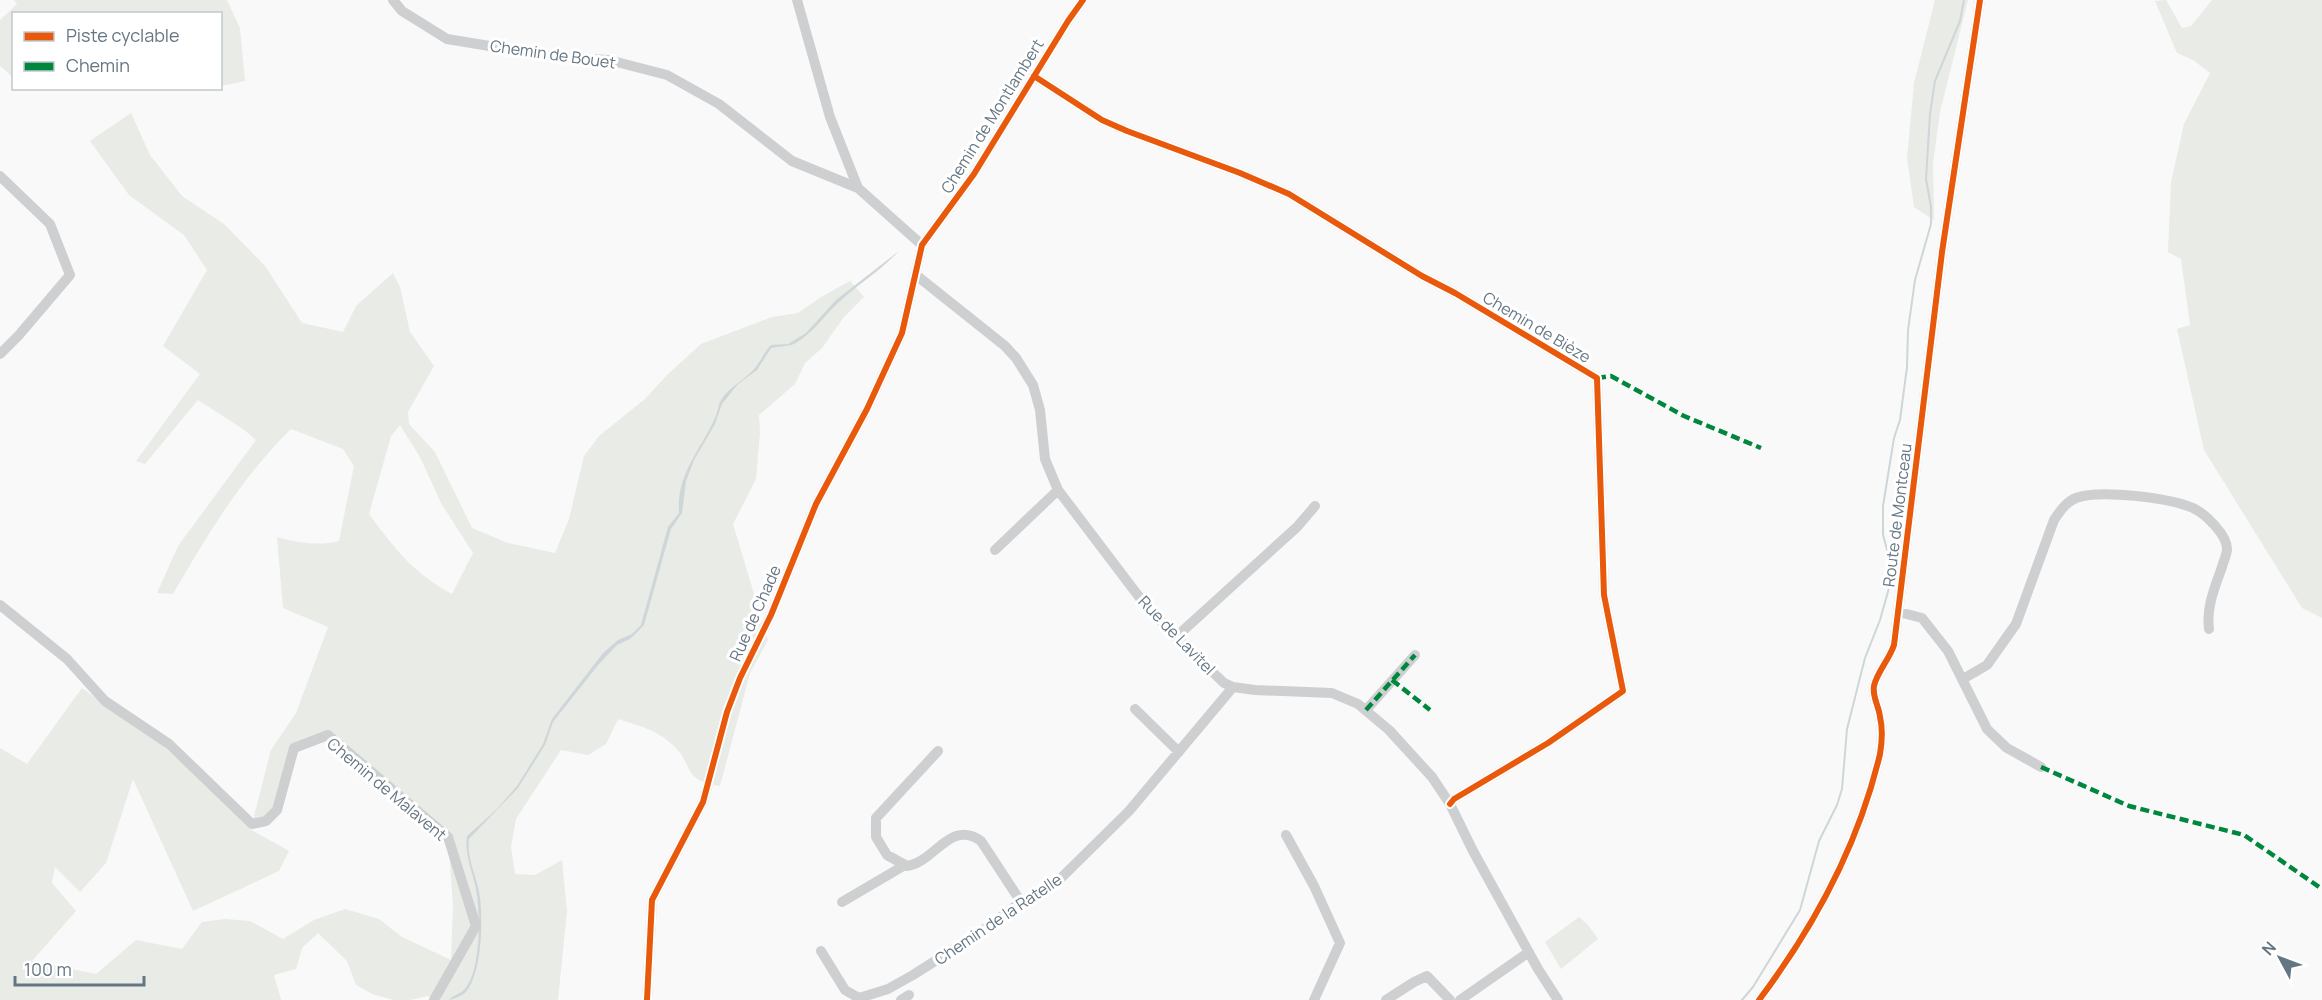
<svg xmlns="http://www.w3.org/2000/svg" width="2322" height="1000" font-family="Manrope,sans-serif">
	<rect width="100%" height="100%" fill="#f9f9f9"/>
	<path fill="#e8ebe6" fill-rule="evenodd" d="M14 0H227L240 28 245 81 221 86 220 14H14L13 77 0 66V20L17 4Z
		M1935 0H1968L1940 112 1933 163 1934 220 1914 207 1907 158 1914 83Z
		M2166 0 2182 28 2191 26 2212 0H2322V618L2302 608 2204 450 2177 329 2190 325 2181 259 2168 252 2171 182 2184 124 2210 73 2193 60 2177 53 2155 1Z
		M131 113 150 155 182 196 224 224 265 266 302 323 343 332 356 306 393 273 400 287 410 332 434 366 408 412 409 424 435 452 472 528 508 543 555 553 569 519 584 456 599 436 645 399 667 375 701 344 772 317 798 313 821 297 850 281 864 297 844 317 822 348 805 363 795 384 759 415 760 432 756 479 733 524 768 640 750 673 720 786C680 780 695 765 673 745 655 729 640 726 618 719L606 744 588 755 561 750 516 819 511 847 515 874 535 875 562 860 567 911 558 1000H442L428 996 410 1000H394L372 994 356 985 347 961 318 933 302 948 296 969 274 975 281 1000H0V748L27 764 82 688 158 741 252 830 289 851 279 871 193 911 133 779 106 863 80 892 55 867 52 883 76 911 32 961 96 974 136 940 182 949 202 922 225 919 250 921 283 939 314 920 345 909 379 919 402 937 451 960 453 905 448 837 328 735 294 748 277 810 252 824 271 750 296 713 328 627 283 608 277 537C298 543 317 546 339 541L354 466 343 449 291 429C242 477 207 535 173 594L157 593 178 546 256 440 243 429 198 400 145 464 136 461 200 374 163 346 207 270 184 235 129 195 90 141ZM400 425 420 457 441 503 473 553 452 594C414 574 394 548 369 514L391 436Z
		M1579 917 1588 925 1598 939 1561 969 1545 942Z"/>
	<path fill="#ced6d9" d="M899 251C879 272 858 284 838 303 823 317 813 333 794 344 786 347 778 346 771 348L757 370 738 384 722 404 715 424 694 460 686 481 682 513 671 529 644 625 630 639 617 645 599 664 553 722 545 745 518 788 469 839C466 859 478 878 480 898 483 921 482 975 465 993 461 996 453 999 449 1000 453 995 460 994 464 990 481 972 480 918 477 895 474 874 464 856 467 836L497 809 517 786 543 744 552 719 603 653 618 640 632 634 641 625 668 527 679 513C676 474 701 450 715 418 718 412 718 405 721 400 730 386 745 380 755 368 761 361 764 352 771 345L788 344 806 333 836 300Z"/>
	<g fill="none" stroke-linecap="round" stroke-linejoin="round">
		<path stroke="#ced6d9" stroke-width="2" d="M1742 1000 1753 987 1800 910 1819 841 1837 805 1842 789 1847 729 1865 658 1880 620 1889 588 1891 564 1883 535V506L1894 438 1900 420 1907 367 1908 330 1915 280 1931 224V207L1926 179 1930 114 1935 81 1960 21 1964 0"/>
		<path stroke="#cecfd0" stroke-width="10" d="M393 0 402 11 447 39 557 57 609 60 667 75 719 104 792 161 858 188 922 245
			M797 0 830 117 858 188
			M1034 76 1102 120 1127 131 1240 173 1289 194 1422 276 1455 293 1597 378 1604 595 1623 691 1548 743 1454 799 1450 804
			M0 176 50 224 70 275 19 335 0 354
			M916 275 1005 346 1016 358 1033 385 1040 410 1045 459 1058 490 1143 602 1176 637 1224 683 1233 687 1255 690 1332 693 1358 704 1389 730 1432 777 1450 804 1473 851 1538 969 1558 1000
			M995 550 1058 490
			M0 605 67 659 105 701 169 744 252 824 266 821 277 810 294 748 328 735 448 837 476 926 434 1000
			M1899 612 1922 618 1948 651 1987 729 2007 748 2041 767
			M1176 637 1297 527 1315 506
			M1963 679 1987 665 2016 624 2054 520C2060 511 2066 502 2076 498 2100 489 2170 498 2193 508 2206 514 2227 535 2227 549 2227 555 2223 562 2222 567 2215 587 2206 607 2209 629
			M1135 709 1179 752
			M1366 710 1415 655
			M938 751 876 818V837L887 855 907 866C935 862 950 819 981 841L1021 902
			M1286 835 1314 886 1340 943 1314 1000
			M842 902 905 865
			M821 951 845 990 859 998 888 989 913 975 979 933 1021 902 1058 881 1129 811 1233 687
			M647 1000 652 900 703 802 727 712 740 678 771 615 816 504 867 409 902 333 922 245 974 174 1068 21 1083 0
			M901 1000 909 995
			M1386 1000 1414 982 1427 976 1450 1000
			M1460 1000 1529 952
			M1759 1000C1814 927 1859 843 1880 754 1882 742 1883 729 1880 717 1879 706 1872 697 1874 686 1877 672 1889 660 1894 645L1942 252 1980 0"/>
		<path stroke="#00873e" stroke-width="4.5" stroke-dasharray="9 4.5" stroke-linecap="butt" d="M1597 378 1611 376 1684 416 1761 448
			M1392 680 1430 710
			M1366 710 1415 655
			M2041 767 2129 806 2244 835 2322 889"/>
		<g stroke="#fff" stroke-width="10">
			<path id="cycleway" d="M1034 76 1102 120 1127 131 1240 173 1289 194 1422 276 1455 293 1597 378 1604 595 1623 691 1548 743 1454 799 1450 804
				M647 1000 652 900 703 802 727 712 740 678 771 615 816 504 867 409 902 333 922 245 974 174 1068 21 1083 0
				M1759 1000C1814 927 1859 843 1880 754 1882 742 1883 729 1880 717 1879 706 1872 697 1874 686 1877 672 1889 660 1894 645L1942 252 1980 0"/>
		</g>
		<use href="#cycleway" stroke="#e8590c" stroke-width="6"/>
	</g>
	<g text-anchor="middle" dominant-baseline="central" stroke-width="6" stroke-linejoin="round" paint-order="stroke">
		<g font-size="16" fill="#657683" stroke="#fff">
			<text transform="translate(553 54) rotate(8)">Chemin de Bouet</text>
			<text transform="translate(992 116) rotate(-58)">Chemin de Montlambert</text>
			<text transform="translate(1537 327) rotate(31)">Chemin de Bièze</text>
			<text transform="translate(1897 515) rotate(-83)">Route de Montceau</text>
			<text transform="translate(755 613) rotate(-66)">Rue de Chade</text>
			<text transform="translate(1177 635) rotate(46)">Rue de Lavitel</text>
			<text transform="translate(387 789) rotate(40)">Chemin de Malavent</text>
			<text transform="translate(998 919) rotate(-34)">Chemin de la Ratelle</text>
		</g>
	</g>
	<rect x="12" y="12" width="210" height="78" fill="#ffffff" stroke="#c1c8cd" stroke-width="1.5"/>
	<rect x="24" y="32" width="30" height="9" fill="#e8590c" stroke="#c1c8cd" stroke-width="1.5"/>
	<text x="66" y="42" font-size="18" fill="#657683">Piste cyclable</text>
	<rect x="24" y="62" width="30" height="9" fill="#00873e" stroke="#c1c8cd" stroke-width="1.5"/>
	<text x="66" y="72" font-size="18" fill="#657683">Chemin</text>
	<g transform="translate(2280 958) rotate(311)" stroke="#ffffff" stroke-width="4.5" paint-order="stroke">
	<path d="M0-4.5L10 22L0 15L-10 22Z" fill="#657683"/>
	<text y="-9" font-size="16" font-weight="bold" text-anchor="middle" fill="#657683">N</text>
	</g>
	<path d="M15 976v9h129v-9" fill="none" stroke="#657683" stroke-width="3"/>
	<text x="24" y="976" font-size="18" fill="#657683" stroke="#ffffff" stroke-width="4.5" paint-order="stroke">100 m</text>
</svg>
